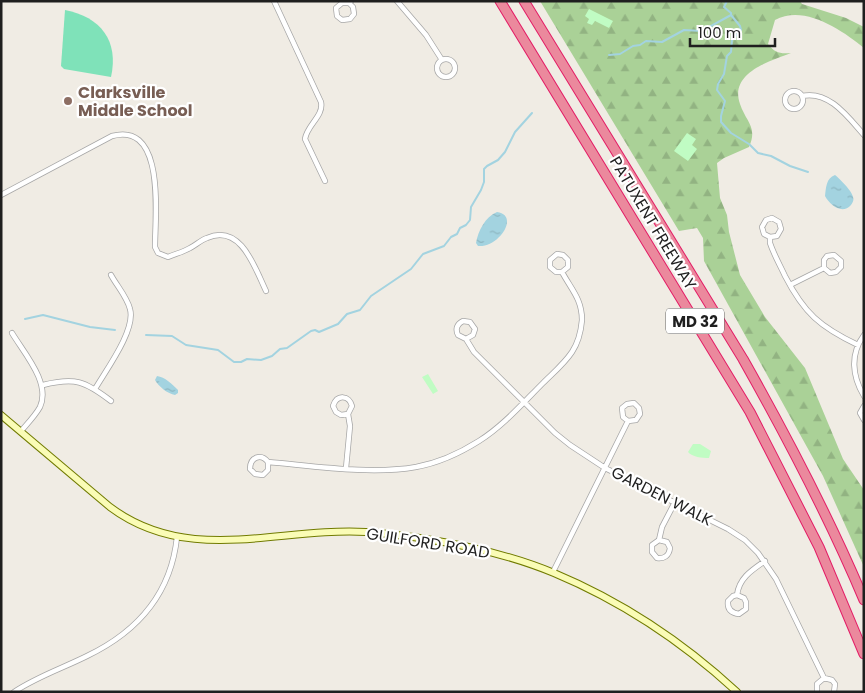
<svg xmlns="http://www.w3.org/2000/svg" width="865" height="693" font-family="Poppins,sans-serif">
	<defs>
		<pattern id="forest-firs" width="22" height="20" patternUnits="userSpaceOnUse" patternTransform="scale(1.25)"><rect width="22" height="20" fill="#aad197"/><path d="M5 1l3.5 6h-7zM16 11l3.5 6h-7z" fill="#92b382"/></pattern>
		<pattern id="water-ripples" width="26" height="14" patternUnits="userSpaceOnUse" patternTransform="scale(1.25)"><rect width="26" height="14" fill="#a3d3e0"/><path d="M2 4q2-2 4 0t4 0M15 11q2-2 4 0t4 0" fill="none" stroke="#8cb5c0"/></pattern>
	</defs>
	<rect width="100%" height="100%" fill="#f0ece4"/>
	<path fill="url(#forest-firs)" d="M540 1H800L802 4 846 18 864 27V48C842 30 804 4 775 20L768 44C775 53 780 54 791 53 770 61 729 73 740 104 746 122 758 127 749 147L724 158 717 163 720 198 727 215 729 232 740 275 765 317 805 368 843 459 864 490V567L823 476 704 261 703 238 697 228 679 231Z"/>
	<path fill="#c0fcc3" d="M589 9 613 21 609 28 595 21 592 25 587 23 589 19 585 16Z
		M687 133 696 139 692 145 697 149 688 161 674 151Z
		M428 374 438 391 433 394 422 377Z
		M693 444H700L711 451 709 458C702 458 692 457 688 452Z"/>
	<path fill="#7fe2b9" d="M65 10C101 17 119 41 111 77L64 69 61 66Z"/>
	<path fill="url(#water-ripples)" d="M835 175C840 179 852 191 853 197 854 200 853 202 851 205 842 215 830 205 825 196 826 188 826 178 835 175Z
		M497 212C520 215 499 248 478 246L476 243C478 231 485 217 497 212Z
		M157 376C165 377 172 384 178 390V393L175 395C168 394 158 386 155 380Z"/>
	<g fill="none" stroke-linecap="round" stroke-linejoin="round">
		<path stroke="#a3d3e0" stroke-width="2" d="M731 15 740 26 741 30 732 40 731 52 727 56 724 74 718 84 717 90 725 101 721 116V122L731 133 749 144 758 153 771 156 790 166 808 172
			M609 55 620 54 633 46 640 45 646 41 662 42 684 30 702 31 731 15V13L724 7 727 1
			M25 319 43 315 90 327 115 330
			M146 335 172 336 186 345 218 350 234 362H241L247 359 261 360 272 356 280 349 287 348 311 331 315 330 319 332 338 324 347 314 360 310 371 296 411 269 423 254 444 246 451 237 457 234 460 228 466 225 470 220 471 207 481 190 484 182V169L487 166 498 160 505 152 515 132 532 113"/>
		<g stroke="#a6a6a6" stroke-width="6">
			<path id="street" d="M274 1 321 102C324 116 307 125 305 139L325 181
				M397 1 426 35 442 60
				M349 3 353 7 354 14 350 19 342 20 337 16 336 8 342 3H349L351 1
				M437 68a9 9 0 1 1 18 0a9 9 0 1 1-18 0Z
				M785 100a9 9 0 1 1 18 0a9 9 0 1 1-18 0Z
				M802 96C829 90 848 117 864 135
				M1 195 112 136C166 121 155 216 155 247L158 253 168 257C175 254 183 252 190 248 196 245 201 240 207 238 241 223 255 268 266 291
				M770 237 764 234 762 227 766 220 772 218 779 222 781 229 777 236 770 237V243C774 255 780 265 785 276 804 313 820 327 858 345
				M790 285 824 268 830 273 836 272 841 267V261L834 255 827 256 824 260V268
				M12 333C24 353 51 383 40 407 35 416 27 424 21 431
				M864 335C850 354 852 376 864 396
				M466 339 473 335 475 329 470 322 463 321C457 324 455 329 458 335L466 339 474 352 555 433 570 445 605 468 728 529 745 540 758 553 776 579 824 678
				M43 385C75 377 85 381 111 401
				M95 389C106 370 136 330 130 309 127 297 117 286 111 275
				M864 406 860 413 864 420
				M268 462V470L263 475 255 474 250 469C250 457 261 453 268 462 314 466 371 475 416 467 438 463 460 453 479 441 503 426 523 403 543 383 553 373 564 364 572 352 578 343 581 331 582 320 582 299 571 289 562 272L568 267V260L563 255 557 254 550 260V267L556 272H562
				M346 468 350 426 348 414 352 406C349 395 337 394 333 406L336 412 341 415 348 414
				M659 540 652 545V552L657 558C664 559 669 556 670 548L667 542 659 540 662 527 675 502
				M553 572 628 421 623 417 622 408 627 404 634 403 639 408 640 414 636 420 628 421
				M737 595 744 598 746 602V609L739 614C731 613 727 609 728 601L733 596 737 595C739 578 752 570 765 561
				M14 692C36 677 63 668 87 656 137 632 171 594 177 537
				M817 692V684L824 678 832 680 835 684 834 692"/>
		</g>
		<g stroke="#717b00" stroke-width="8">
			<path id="secondary" d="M1 415 110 507C189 566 278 527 366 532 386 533 406 536 426 539 470 546 513 556 554 573 621 601 683 642 737 692"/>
		</g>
		<g stroke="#e31d66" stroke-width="11">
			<path id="highway" d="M500 1 750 412 819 547 864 654
				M524 1 743 359C787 437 829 517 864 600"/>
		</g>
		<use href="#street" stroke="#fff" stroke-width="4.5"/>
		<use href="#secondary" stroke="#fafcb6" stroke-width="6"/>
		<use href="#highway" stroke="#eb899d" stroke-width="9"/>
	</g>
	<circle fill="#8d6e63" stroke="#fff" stroke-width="2" cx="68" cy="101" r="5"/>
	<g text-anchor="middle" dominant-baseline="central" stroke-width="4.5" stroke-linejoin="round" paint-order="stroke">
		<rect fill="#fff" stroke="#626262" stroke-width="1" x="666" y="308.5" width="58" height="25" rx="4"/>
		<g font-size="15" font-weight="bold" fill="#1f1f1f">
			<text x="695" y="321">MD 32</text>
		</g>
		<g font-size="16" font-weight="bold" fill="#785e54" stroke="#fff" text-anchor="start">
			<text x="78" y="92">Clarksville<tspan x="78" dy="18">Middle School</tspan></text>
		</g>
		<g font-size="16" fill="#1f1f1f" stroke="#fff">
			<text transform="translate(653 223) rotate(59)">PATUXENT FREEWAY</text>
			<text transform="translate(662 496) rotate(27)">GARDEN WALK</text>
			<text transform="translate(428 543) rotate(9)">GUILFORD ROAD</text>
		</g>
	</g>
	<rect width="865" height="693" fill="none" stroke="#1f1f1f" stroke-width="5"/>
	<path d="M690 38v8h85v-8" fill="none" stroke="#1f1f1f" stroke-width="2.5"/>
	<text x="698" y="38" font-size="15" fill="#1f1f1f" stroke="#ffffff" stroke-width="4" paint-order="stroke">100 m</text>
</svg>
